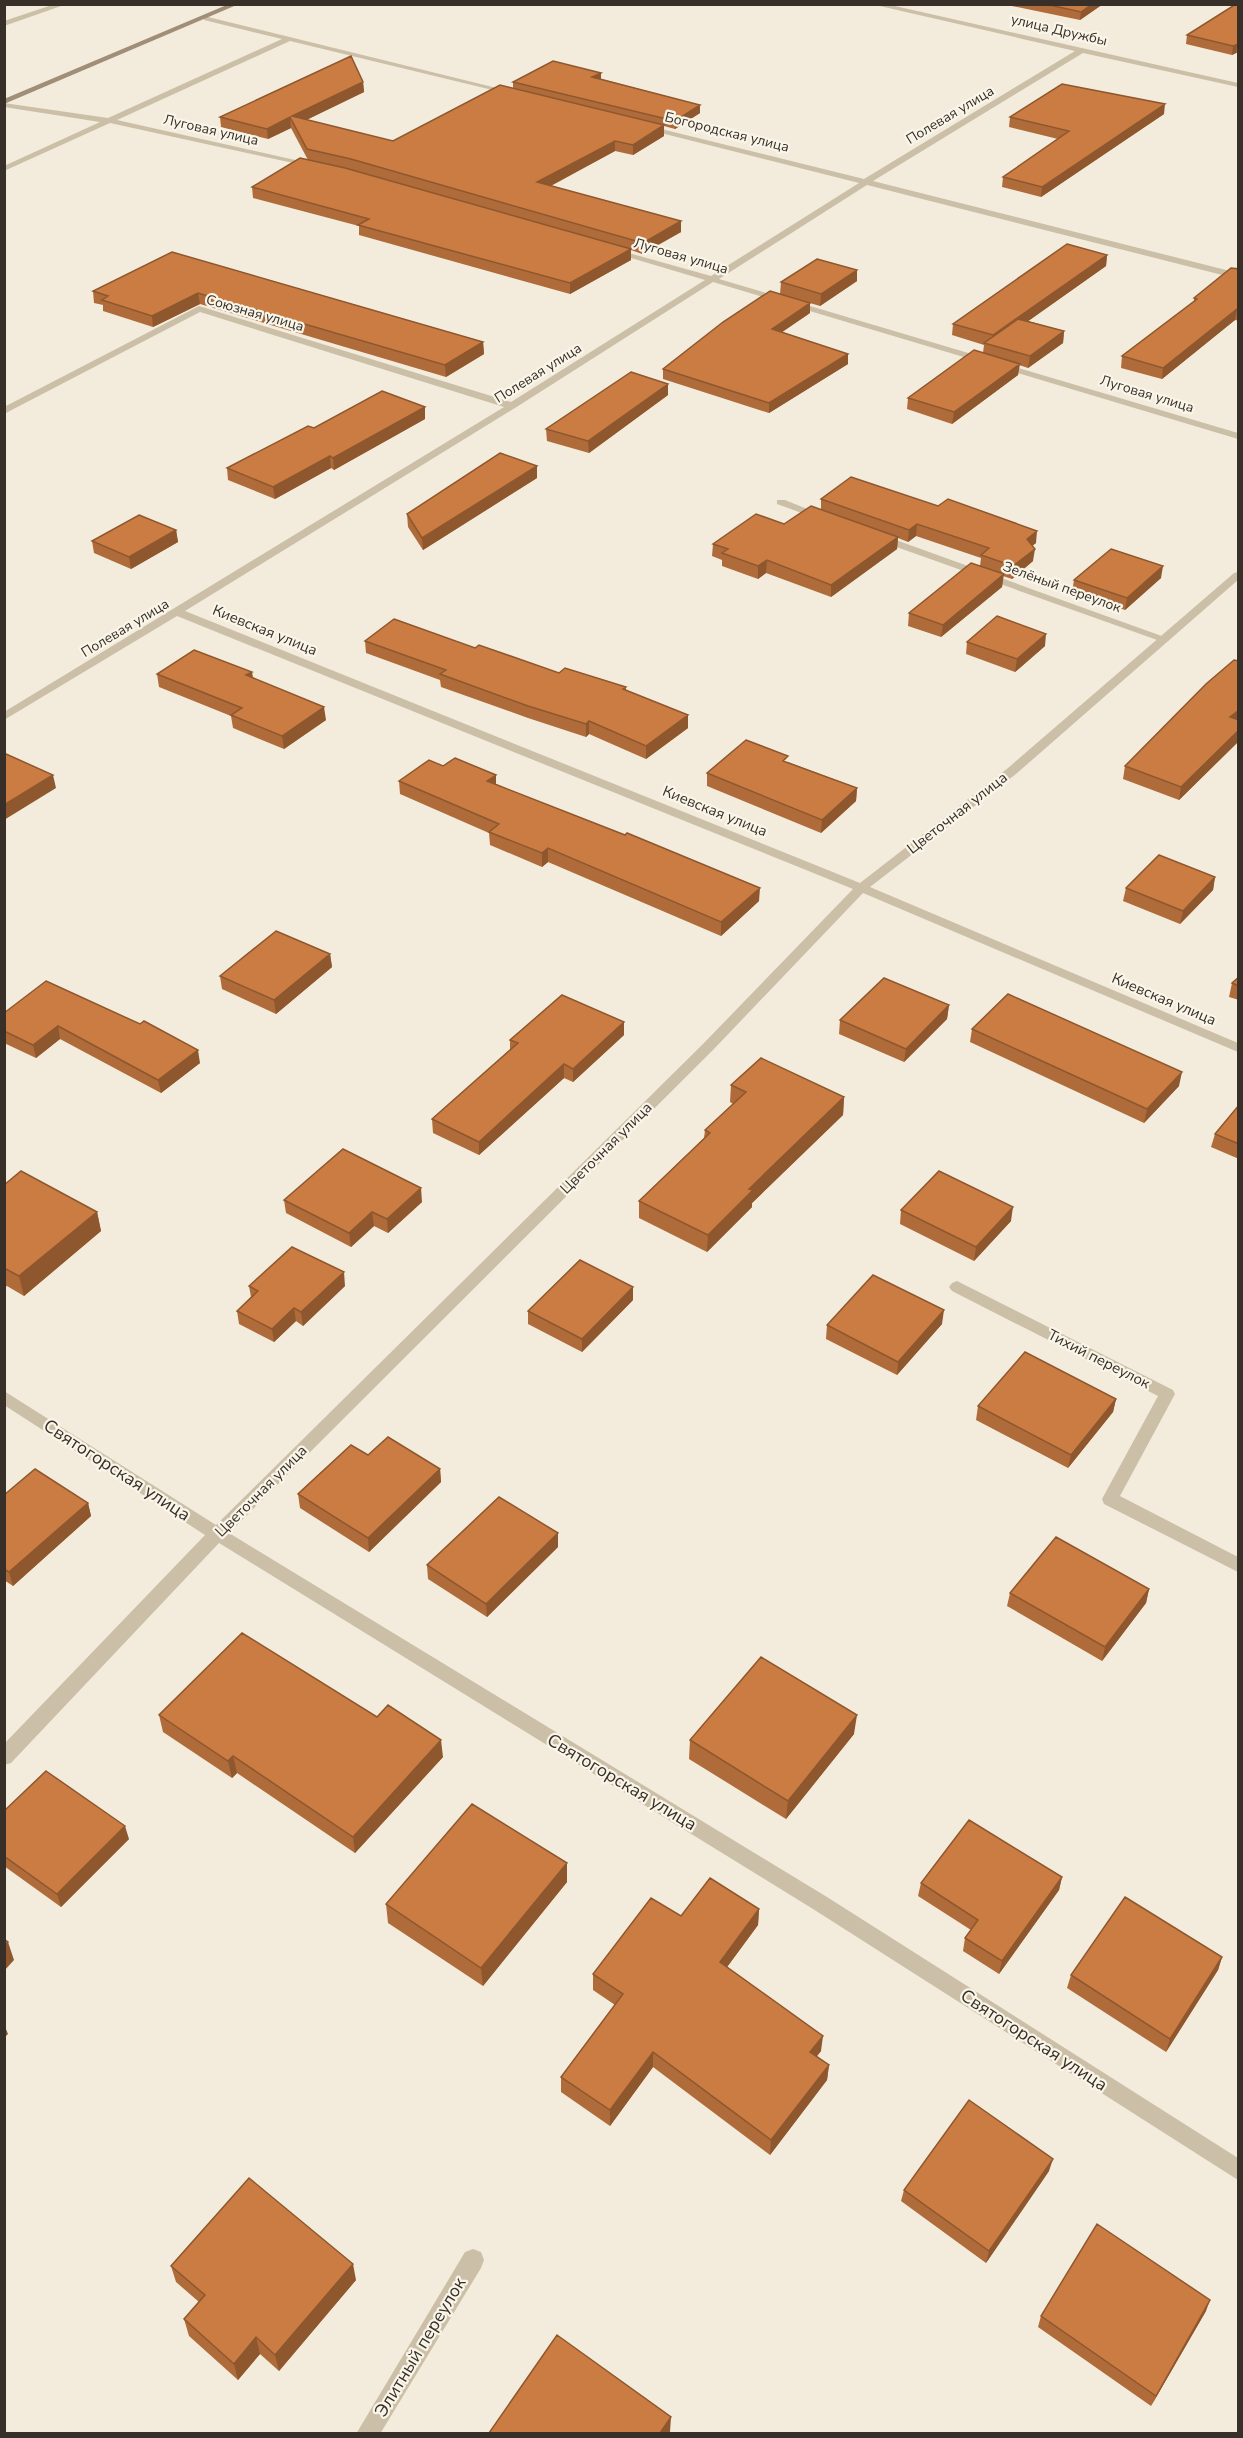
<svg xmlns="http://www.w3.org/2000/svg" width="1243" height="2438" font-family="'Nunito Sans',sans-serif">
	<rect width="100%" height="100%" fill="#f3ecdc"/>
	<g fill="none" stroke-linecap="round" stroke-linejoin="round">
		<path fill="#ccbfa7" fill-rule="evenodd" d="M55 4H67L4 26V21Z
			M777 500H785L827 517 818 519 777 504Z
			M874 535H882L1170 639 1168 641H1160L874 539Z"/>
		<path fill="#ccbfa7" fill-rule="evenodd" d="M871 4H886L1238 83V87L1083 53 873 181 1238 273V279L867 185 719 279 1238 433V439L713 282 515 408 185 611 860 883 1008 768 1234 573 1238 572V580L1016 774 870 887 1238 1043V1052L863 893 713 1050 229 1533 827 1897 1238 2158V2180L813 1909 219 1543 11 1763 4 1765V1744L205 1535 4 1405V1391L216 1525 703 1044 853 889 177 616 4 720V712L504 407 200 312 4 414V407L199 306 511 402 705 280 611 252V248L711 276 859 183 641 128V124L864 179 1075 51Z
			M204 16 517 93 513 95 290 41 117 120 313 164 317 166 316 168 110 123 4 171V166L100 122 4 107V103L108 118 282 39 204 20Z
			M957 1281 1173 1390 1175 1394 1120 1496 1238 1557V1572L1104 1504 1102 1499 1158 1396 952 1291 949 1287 952 1283Z
			M473 2249 481 2252 484 2260 481 2268 380 2434H356L465 2252Z"/>
		<path fill="#a08e78" fill-rule="evenodd" d="M229 4H239L4 104V99Z"/>
	</g>
	<path fill="#af6b39" d="M1002 4H1103L1080 20Z
		M1239 4V53H1236L1232 55 1186 44 1187 35Z
		M601 73V79L700 105V113L675 129 664 126V136L633 155 615 151 551 186 681 232 642 254 631 250V260L570 294 359 235V226L253 198 252 187 308 160 291 128 268 139 221 127 220 117 363 82 364 92 306 120 393 141 513 88V82Z
		M1164 114 1041 197 1002 187 1003 177 1058 139 1009 127 1010 117Z
		M172 252 483 342 484 354 446 377 200 304 153 327 103 311V305L94 303 93 291Z
		M1107 255 1106 266 1028 321 1064 331 1063 343 1028 368 1019 365 1018 375 952 424 907 409 908 398 983 353 984 345 952 335 953 324Z
		M1239 269V321L1235 320 1162 379 1121 368 1122 356 1194 302V298Z
		M857 270V281L820 306 780 294 781 282Z
		M810 313 782 332 848 354V364L769 413 663 379V369Z
		M668 395 589 453 547 441 546 429Z
		M425 407V419L334 470 331 468 275 499 228 480 227 468 314 428Z
		M537 478 423 550 408 527 407 514Z
		M821 499 1036 543 1032 546 1033 561 1012 579 1003 576 1002 587 941 637 908 626 909 613 980 566 981 558 916 536 908 542 898 538 897 549 831 597 766 573 758 579 722 566V560L712 556 713 544 784 524 821 510Z
		M176 530 178 542 131 569 94 553 92 541Z
		M1161 578 1125 610 1072 592 1074 580Z
		M365 641 475 648 559 673 626 687V690L688 728 646 759 589 734 586 737 528 718 441 687 440 680 366 653Z
		M967 642 1045 646 1015 672 966 654Z
		M1239 661V741L1179 800 1123 779 1125 766Z
		M252 672 253 678 326 720 284 749 233 728 231 716 159 687 157 674Z
		M788 762 857 788 856 801 821 833 707 786V773Z
		M496 775V784L759 901 721 936 548 862 542 867 490 845 489 833 400 794 399 781Z
		M1215 877 1213 890 1180 924 1123 901 1126 888Z
		M330 954 332 967 276 1014 222 989 220 976Z
		M1239 977V1000L1229 997 1232 983Z
		M949 1005 947 1019 904 1062 839 1034 840 1020Z
		M4 1013 140 1024 200 1063 161 1093 60 1039 36 1058 4 1043Z
		M624 1022V1035L573 1082 564 1078 479 1155 433 1133 432 1119 510 1050V1040Z
		M972 1029 1179 1086 1144 1123 970 1042Z
		M731 1085 844 1097 843 1115 752 1203V1207L707 1252 639 1218V1201L704 1138 705 1130 733 1104 730 1102Z
		M1239 1105V1159L1211 1147 1215 1134Z
		M4 1185 97 1212 101 1231 24 1296 7 1286 4 1288Z
		M284 1200 422 1202 388 1233 374 1226 351 1247 286 1213Z
		M901 1210 1011 1221 974 1261 900 1224Z
		M249 1286H345L303 1326 296 1321 274 1342 239 1324 237 1311 251 1297Z
		M633 1300 582 1352 528 1324V1311Z
		M942 1324 897 1375 826 1339 827 1325Z
		M1116 1399 1113 1412 1068 1468 976 1420 978 1406Z
		M368 1455 440 1469 441 1482 369 1552 300 1508 298 1494Z
		M4 1495 88 1503 91 1516 13 1586 4 1580Z
		M558 1547 487 1617 428 1579 427 1565Z
		M1149 1589 1146 1603 1102 1661 1007 1606 1010 1593Z
		M159 1715 377 1717 443 1757 355 1853 237 1773 232 1778 163 1732Z
		M854 1734 786 1819 689 1759 690 1740Z
		M4 1811 129 1839 61 1907 4 1866Z
		M1062 1877 1059 1890 999 1974 963 1951 965 1938 971 1930 918 1896 921 1883Z
		M567 1882 483 1986 388 1923 386 1904Z
		M759 1909 758 1925 727 1967 821 2051 817 2056 829 2065 827 2080 770 2155 653 2067 610 2126 561 2092V2077L615 2005 593 1990V1974L681 1916Z
		M1222 1957 1218 1970 1166 2052 1067 1988 1071 1975Z
		M1049 2171 986 2263 901 2201 904 2190Z
		M171 2266 356 2280 279 2371 260 2354 238 2380 189 2336 184 2319 199 2302 176 2282Z
		M1206 2311 1151 2406 1038 2327 1041 2316Z"/>
	<path fill="#8e572e" d="M1092 4H1103L1080 20 1081 12Z
		M1237 44 1236 53 1232 55 1233 46Z
		M601 73V80L592 77Z
		M363 82 364 92 294 126 292 116Z
		M1165 104 1164 114 1041 197 1042 187Z
		M700 105V113L675 129V121Z
		M290 117 291 128 268 139 267 129Z
		M664 125V136L633 155V145Z
		M615 141V151L537 193V182Z
		M681 221V232L642 254 643 243Z
		M631 249V260L570 294V283Z
		M1107 255 1106 266 993 346 992 345 993 335Z
		M857 270V281L820 306 821 294Z
		M198 293 200 304 153 327 152 316Z
		M810 303V313L772 339V329Z
		M1237 309 1235 320 1162 379 1163 368Z
		M1064 331 1063 343 1028 368 1030 356Z
		M483 342 484 354 446 377 445 365Z
		M848 354V364L769 413V403Z
		M1020 364 1018 375 952 424 954 412Z
		M668 384V395L589 453 588 441Z
		M425 407V419L334 470 333 458Z
		M330 456 331 468 275 499 273 487Z
		M537 466V478L423 550 422 538Z
		M917 524 916 536 908 542 909 530Z
		M176 530 178 542 131 569 129 557Z
		M1037 531 1036 543 1025 551 1027 539Z
		M898 537 897 549 831 597V585Z
		M1035 549 1033 561 1012 579 1013 566Z
		M767 560 766 573 758 579V566Z
		M1163 566 1161 578 1125 610 1127 598Z
		M1004 574 1002 587 941 637 943 625Z
		M1046 634 1045 646 1015 672 1017 659Z
		M252 672 253 684 246 675Z
		M324 707 326 720 284 749 282 736Z
		M1239 710V720L1230 717Z
		M688 715V728L646 759V746Z
		M589 721V734L586 737V724Z
		M1239 730V741L1179 800 1181 787Z
		M53 775 56 788 4 820V805Z
		M496 775V788L487 781Z
		M857 788 856 801 821 833 822 820Z
		M548 848V862L542 867V853Z
		M1215 877 1213 890 1180 924 1183 911Z
		M760 888 759 901 721 936V922Z
		M330 954 332 967 276 1014 274 1000Z
		M949 1005 947 1019 904 1062 906 1049Z
		M624 1022V1035L573 1082V1069Z
		M58 1026 60 1039 36 1058 33 1045Z
		M198 1050 200 1063 161 1093 158 1080Z
		M564 1064V1078L479 1155V1142Z
		M1182 1072 1179 1086 1144 1123 1147 1109Z
		M844 1097 843 1115 752 1203V1207L707 1252 708 1235 749 1189Z
		M421 1188 422 1202 388 1233 387 1219Z
		M1013 1207 1011 1221 974 1261 976 1247Z
		M97 1212 101 1231 24 1296 19 1276Z
		M372 1212 374 1226 351 1247 349 1233Z
		M344 1272 345 1286 303 1326 301 1312Z
		M633 1287V1300L582 1352V1339Z
		M294 1308 296 1321 274 1342 272 1329Z
		M944 1310 942 1324 897 1375 898 1362Z
		M1116 1399 1113 1412 1068 1468 1071 1455Z
		M440 1469 441 1482 369 1552 368 1538Z
		M88 1503 91 1516 13 1586 9 1572Z
		M558 1533V1547L487 1617 486 1604Z
		M1149 1589 1146 1603 1102 1661 1105 1647Z
		M857 1715 854 1734 786 1819 788 1801Z
		M441 1740 443 1757 355 1853 353 1837Z
		M233 1756 237 1773 232 1778 228 1761Z
		M125 1826 129 1839 61 1907 57 1894Z
		M567 1863V1882L483 1986 481 1968Z
		M1062 1877 1059 1890 999 1974 1002 1961Z
		M759 1909 758 1925 719 1978 720 1962Z
		M8 1942 14 1960 4 1971V1945Z
		M1222 1957 1218 1970 1166 2052 1170 2039Z
		M4 2024 8 2034 4 2038Z
		M823 2036 821 2051 808 2067 810 2052Z
		M653 2052V2067L610 2126V2110Z
		M829 2065 827 2080 770 2155 771 2140Z
		M1053 2159 1049 2171 986 2263 989 2251Z
		M353 2264 356 2280 279 2371 275 2355Z
		M1210 2300 1206 2311 1151 2406 1156 2396Z
		M256 2337 260 2354 238 2380 234 2364Z
		M671 2417 670 2432V2433H660Z"/>
	<path fill="#cb7c42" stroke="#8e572e" stroke-width="1.5" d="M1045 4H1092L1081 12Z
		M1236 4H1239V44L1233 46 1187 35Z
		M351 56 363 82 292 116 393 141 500 85 664 125 633 145 615 141 537 182 681 221 643 243 351 159 307 149 290 117 267 129 220 117Z
		M553 61 601 73 592 77 700 105 675 121 513 82Z
		M1062 84 1165 104 1042 187 1003 177 1069 131 1010 117Z
		M300 158 345 168 631 249 570 283 358 225 369 219 252 187Z
		M1067 244 1107 255 993 335 953 324Z
		M172 252 483 342 445 365 198 293 152 316 102 300 108 296 93 291Z
		M817 259 857 270 821 294 781 282Z
		M1231 268 1239 269V309H1237L1163 368 1122 356 1197 299 1194 298Z
		M770 291 810 303 772 329 848 354 769 403 663 369 723 322Z
		M1018 319 1064 331 1030 356 984 343Z
		M974 350 1020 364 954 412 908 398Z
		M631 372 668 384 588 441 546 429Z
		M382 391 425 407 333 458 330 456 273 487 227 468 308 426 314 428Z
		M500 453 537 466 422 538 407 514Z
		M851 477 938 506 948 499 1037 531 1027 539 1035 549 1013 566 981 555 989 548 917 524 909 530 821 499Z
		M811 506 898 537 831 585 767 560 758 566 722 553 728 549 713 544 756 514 784 524Z
		M139 515 176 530 129 557 92 541Z
		M1111 549 1163 566 1127 598 1074 580Z
		M971 563 1004 574 943 625 909 613Z
		M997 616 1046 634 1017 659 967 642Z
		M394 619 475 648 479 645 559 673 565 668 626 687 623 689 688 715 646 746 589 721 586 724 528 706 440 674 446 670 365 641Z
		M194 650 252 672 246 675 324 707 282 736 231 715 242 708 157 674Z
		M1234 660 1239 661V710L1230 717 1239 720V730L1181 787 1125 766 1206 684Z
		M746 740 788 756 783 761 857 788 822 820 707 773Z
		M6 754 53 775 4 805V755Z
		M455 758 496 775 487 781 625 835 627 833 760 888 721 922 548 848 542 853 489 832 499 824 399 781 429 760 443 766Z
		M1159 855 1215 877 1183 911 1126 888Z
		M276 931 330 954 274 1000 220 976Z
		M1239 977V986L1232 983Z
		M884 978 949 1005 906 1049 840 1020Z
		M46 981 140 1024 144 1021 198 1050 158 1080 58 1026 33 1045 4 1031V1013Z
		M1008 994 1182 1072 1147 1109 972 1029Z
		M562 995 624 1022 573 1069 564 1064 479 1142 432 1119 518 1043 510 1040Z
		M761 1058 844 1097 749 1189 753 1190 708 1235 639 1201 710 1133 705 1130 746 1092 731 1085Z
		M1239 1105V1144L1215 1134Z
		M343 1149 421 1188 387 1219 372 1212 349 1233 284 1200Z
		M21 1171 97 1212 19 1276 4 1268V1185Z
		M939 1171 1013 1207 976 1247 901 1210Z
		M292 1247 344 1272 301 1312 294 1308 272 1329 237 1311 258 1291 249 1286Z
		M580 1260 633 1287 582 1339 528 1311Z
		M873 1275 944 1310 898 1362 827 1325Z
		M1025 1352 1116 1399 1071 1455 978 1406Z
		M388 1437 440 1469 368 1538 298 1494 351 1445 368 1455Z
		M35 1469 88 1503 9 1572 4 1569V1495Z
		M499 1497 558 1533 486 1604 427 1565Z
		M1056 1537 1149 1589 1105 1647 1010 1593Z
		M242 1633 377 1717 388 1705 441 1740 353 1837 233 1756 228 1761 159 1715Z
		M761 1657 857 1715 788 1801 690 1740Z
		M46 1771 125 1826 57 1894 4 1856V1811Z
		M472 1804 567 1863 481 1968 386 1904Z
		M969 1820 1062 1877 1002 1961 965 1938 978 1920 921 1883Z
		M710 1878 759 1909 720 1962 823 2036 810 2052 829 2065 771 2140 653 2052 610 2110 561 2077 623 1994 593 1974 651 1898 681 1916Z
		M1125 1897 1222 1957 1170 2039 1071 1975Z
		M4 1939 8 1942 4 1945Z
		M969 2100 1053 2159 989 2251 904 2190Z
		M249 2178 353 2264 275 2355 256 2337 234 2364 184 2319 205 2295 171 2266Z
		M1097 2224 1210 2300 1156 2396 1041 2316Z
		M557 2335 671 2417 660 2433H489Z"/>
	<g text-anchor="middle" dominant-baseline="central" stroke-width="4.5" stroke-linejoin="round" paint-order="stroke">
		<g font-size="14" fill="#383028" stroke="#faf5e9">
			<text transform="translate(1059 30) rotate(13)">улица Дружбы</text>
			<text transform="translate(950 115) rotate(-31)">Полевая улица</text>
			<text transform="translate(211 130) rotate(13)">Луговая улица</text>
			<text transform="translate(727 132) rotate(14)">Богородская улица</text>
			<text transform="translate(681 256) rotate(16)">Луговая улица</text>
			<text transform="translate(255 313) rotate(16)">Союзная улица</text>
			<text transform="translate(538 373) rotate(-32)">Полевая улица</text>
			<text transform="translate(1147 394) rotate(17)">Луговая улица</text>
			<text transform="translate(1062 587) rotate(20)">Зелёный переулок</text>
			<text transform="translate(125 628) rotate(-31)">Полевая улица</text>
		</g>
		<g font-size="15" fill="#383028" stroke="#faf5e9">
			<text transform="translate(265 630) rotate(22)">Киевская улица</text>
			<text transform="translate(715 811) rotate(22)">Киевская улица</text>
			<text transform="translate(957 813) rotate(-38)">Цветочная улица</text>
			<text transform="translate(1164 999) rotate(23)">Киевская улица</text>
			<text transform="translate(606 1148) rotate(-45)">Цветочная улица</text>
			<text transform="translate(1099 1359) rotate(27)">Тихий переулок</text>
			<text transform="translate(261 1491) rotate(-45)">Цветочная улица</text>
		</g>
		<g font-size="18" fill="#383028" stroke="#faf5e9">
			<text transform="translate(117 1470) rotate(33)">Святогорская улица</text>
			<text transform="translate(622 1782) rotate(31)">Святогорская улица</text>
			<text transform="translate(1034 2040) rotate(33)">Святогорская улица</text>
			<text transform="translate(420 2347) rotate(-59)">Элитный переулок</text>
		</g>
	</g>
	<rect width="1243" height="2438" fill="none" stroke="#383028" stroke-width="12"/>
</svg>
